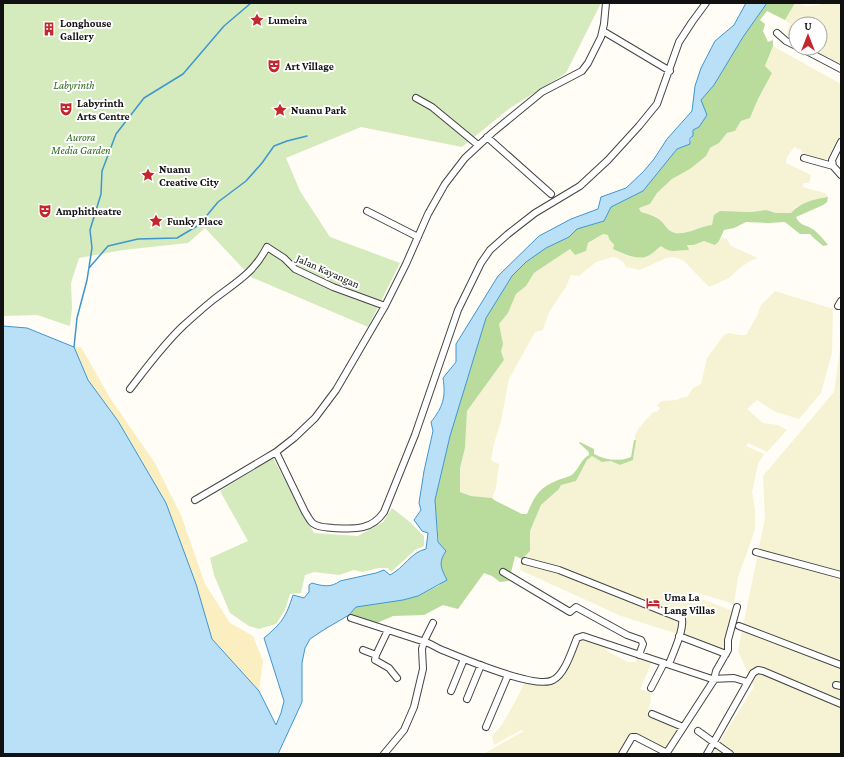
<svg xmlns="http://www.w3.org/2000/svg" width="844" height="757" font-family="'Crimson Pro',serif">
	<rect width="100%" height="100%" fill="#fffdf5"/>
	<path fill="#f6f3d4" d="M795 3 808 6 819 5 821 3H841V64L810 48H820V24H796V40L786 35 790 24 785 20Z
		M773 46 841 84V133L827 159H819L804 155 801 150 794 147 787 157 786 163 811 175 809 183H804L802 187 825 193 828 197 815 199 796 207 791 213H776L766 210 752 212 737 211 713 221 712 225 705 226 687 233H675L666 228 661 221 655 216 641 212 639 207 650 204 657 193 672 179 690 169 710 148 719 143 727 133 735 131 741 121 750 118 758 99 765 67Z
		M603 234 608 235 609 239 614 246 613 249 627 256 639 257H647L661 246 674 251 688 250 687 245H694L704 241H719L722 237 727 239 731 246 758 258 752 260 741 267 729 278 709 287 683 260 674 257 666 258 640 270 626 267 623 262 617 258 613 257 596 262 579 276 571 275 566 287 549 312 543 330 535 332 509 379 501 421 494 444 491 459 493 462 499 464 496 488 492 498 471 496 460 492V468L465 448 467 411 504 360 501 351 499 324 508 313 516 294 526 286 534 273 570 249 588 244Z
		M775 291 833 309 832 353 821 393 799 419 776 412 757 400 747 409 763 423 778 425 787 430 767 452 748 443 746 446 764 454 758 464 752 492 755 510V530L738 577 734 604 695 592 694 596 733 611 727 652 681 635 621 616 520 570 522 559 530 551V531L541 505 559 489 561 484 576 481 587 460 592 456 602 462 611 461 620 465 633 460 635 450V435L639 428 653 412H657L660 408 657 405 662 401 676 400 688 396 693 388 701 384 707 358 724 335 728 333 740 335H746L757 316 761 305Z
		M841 342V754H712L754 687 738 651 765 518 763 476 834 392Z
		M579 639 592 640 608 646 607 651 628 662H635L638 657 652 662 640 689 650 692 651 701 647 714 680 729 668 748 665 749 635 735 621 754H483L524 731 521 730 494 745 492 736 502 725 517 698 525 682 532 684H544L555 681Z"/>
	<path fill="#d5ebbd" d="M3 3H601L566 73 510 108 462 147 361 127 286 158 300 191 330 237 400 263 368 327 251 277 205 228 188 243 123 250 79 258 71 283 72 308 70 326 37 315 3 316Z
		M273 458 314 533 358 536 383 522 392 508 411 523 424 536V546L415 550 391 572 388 568H379L362 572 354 570 339 575 314 572 305 575 301 593 290 594 285 610 276 624 259 629 249 626 230 613 214 575 210 558 248 541 220 491Z"/>
	<path fill="#b9dc9c" d="M767 3H795L785 20 767 11 760 20 765 24 763 31 768 42 773 40V46L765 66 772 73 758 99 750 118 741 121 735 131 727 133 719 143 710 148 706 156 690 169 672 179 657 193 650 204 639 208 641 212C648 214 656 216 661 221 666 226 668 231 675 233 688 235 700 226 712 225L714 215 720 211 752 212 766 210 776 213H791C800 202 815 199 828 197L827 202 823 205 796 217C801 227 806 224 814 230 820 235 824 240 828 245L823 246C818 241 814 239 810 234H800L785 222 768 223 746 222 734 228 724 230 719 241 715 245 704 241 694 245H687L689 250C676 250 671 254 661 246 657 249 652 254 648 256 637 261 622 253 613 249L614 245 609 239 608 235 603 234 588 243 586 251 575 255 570 249 534 273 526 286 516 294 508 313 499 324 503 344 501 351 504 360 467 411 465 448 460 468V492L471 496 492 498 494 500 522 514H527C535 495 539 488 558 480 563 478 569 477 573 474 579 468 582 458 589 455V452L579 443 580 442 594 449V454C605 460 619 462 631 457L634 440H636L633 460 620 465 611 461 602 462 592 456 587 460 576 481 561 485 559 489 541 505 530 531V551L522 559 515 556 509 581 500 582 492 576 484 573 458 609 443 605 424 615 393 616 368 627 349 620V615L356 607 403 600 418 596 440 585 441 570 435 500 450 436 486 318 512 276 526 262 546 248 569 237 577 229 604 221 611 207 643 191 677 149 690 144 701 100 714 85 743 37Z"/>
	<path fill="#fbeec1" d="M74 347H81L110 398 155 463 181 515 205 584 230 623 253 636 263 661 259 691 212 639 196 584 118 421 88 380Z"/>
	<path fill="#b9e0f7" stroke="#3f96cf" d="M746 3H767L743 37 714 85 701 100 707 115 699 127 693 130V136L690 138V144L677 149 643 191 611 207 604 221 577 229 569 237 546 248 526 262 512 276 486 318 450 436 435 500 438 542 446 551C438 563 441 568 447 580L418 596 403 600 356 607 349 615 325 629 310 639 305 648 302 663V702L278 754H3V326L27 328 74 347 88 380 118 421 166 503 196 584 212 639 259 691 276 725 281 713 284 701 264 638C282 623 286 617 293 595L304 598 309 592V585L312 583C322 586 331 588 340 581L376 573 384 570 390 575C404 568 411 552 426 549L428 533 422 531 414 520 421 510 419 503 424 471 433 431 431 422C443 407 446 397 443 378L456 362V344L498 276 539 236 571 219 598 209 601 197 626 188 643 172 654 159 667 139 692 111 695 86 701 68 715 41 734 25Z"/>
	<g fill="none" stroke-linecap="round" stroke-linejoin="round">
		<path stroke="#3f96cf" stroke-width="1.5" d="M89 268 108 246 138 239 177 238 199 225 218 202 246 181 262 163 274 146 287 141 307 136
			M74 347 77 318 87 280 92 248 90 230 101 194 102 171 116 134 144 98 183 74 224 26 251 3"/>
		<g stroke="#444" stroke-width="8">
			<path id="minor" d="M603 31 670 71
				M777 33 786 41 796 46
				M801 48 841 69
				M416 98 432 107 478 145
				M487 137 551 194
				M804 158 833 166 841 175
				M833 166 832 160 841 142
				M367 211 418 237
				M841 301 838 306H841
				M130 389C147 367 163 345 183 326 193 317 203 308 213 300 236 282 253 274 267 247L284 258 295 269 333 287 385 306
				M276 452 305 512C308 516 310 522 314 524 320 528 327 527 333 528 354 529 371 531 384 512L415 435 458 310 481 263 490 250 508 234 535 213 580 186 608 160 639 126 657 104 679 42 692 22 706 3
				M195 500 224 483 276 452 294 438 315 418 336 390 385 306 406 264 428 214 445 184 465 158 492 133 542 92 582 71 588 63 601 37 604 24 606 3
				M756 552 841 575
				M525 561 559 570 682 619C684 631 673 653 669 664
				M503 572 570 612 576 607 627 635 641 640 643 644 639 655
				M351 618 428 643C433 645 437 648 442 650 462 658 536 690 553 680 565 674 572 650 577 638L583 636 712 679 734 678 747 682
				M739 626 841 665
				M388 630 376 655 375 660 389 668 397 678
				M679 636 726 654
				M363 650 376 655
				M836 685 841 686
				M651 688 664 663
				M451 691 464 659
				M467 699 481 665
				M652 714 683 727
				M486 727 508 675
				M698 731 730 754
				M384 754 404 730 414 707 423 669 422 649 424 641 433 623
				M622 754 632 737H636L667 753
				M666 754 714 680 716 671 728 650V640L737 607
				M707 754 753 673 758 670 763 671 841 704"/>
		</g>
		<use href="#minor" stroke="#fff" stroke-width="6"/>
	</g>
	<defs>
		<g id="sight-bare" transform="scale(1.08)"><path d="M0-6L1.8-2.2L6-1.7L2.9 1.2L3.7 5.4L0 3.3L-3.7 5.4L-2.9 1.2L-6-1.7L-1.8-2.2Z" fill="#c4262e" stroke="#fff" stroke-width="2.5" paint-order="stroke"/></g>
		<g id="building-bare" transform="scale(1.08)"><path d="M-4-6H4V6H1V3H-1V6H-4ZM-2.5-4.3h1.7v1.8h-1.7ZM.8-4.3h1.7v1.8H.8ZM-2.5-1h1.7V.8h-1.7ZM.8-1h1.7V.8H.8Z" fill="#c4262e" stroke="#fff" stroke-width="2.5" paint-order="stroke"/></g>
		<g id="theatre-bare" transform="scale(1.08)"><path d="M-5-5.5Q0-4 5-5.5V0Q5 5 0 6Q-5 5-5 0ZM-3.3-2.5H-1v1.5H-3.3ZM1-2.5H3.3v1.5H1ZM-2.8 1Q0 5.5 2.8 1Z" fill="#c4262e" stroke="#fff" stroke-width="2.5" paint-order="stroke"/></g>
		<g id="hotel-bare" transform="scale(1.08)"><path d="M-6-4.5h1.5V1H6V5H4.5V3h-9V5H-6ZM-4 0a1.8 1.8 0 1 1 3.6 0ZM.5 0V-2.5h3Q6-2.5 6 0Z" fill="#c4262e" stroke="#fff" stroke-width="2.5" paint-order="stroke"/></g>
	</defs>
	<g fill-rule="evenodd">
		<use href="#sight-bare" x="257" y="20"/>
		<use href="#building-bare" x="49" y="29"/>
		<use href="#theatre-bare" x="274" y="66"/>
		<use href="#theatre-bare" x="66" y="109"/>
		<use href="#sight-bare" x="280" y="110"/>
		<use href="#sight-bare" x="148" y="175"/>
		<use href="#theatre-bare" x="45" y="211"/>
		<use href="#sight-bare" x="156" y="221"/>
		<use href="#hotel-bare" x="653" y="603"/>
	</g>
	<g text-anchor="middle" dominant-baseline="central" stroke-width="4" stroke-linejoin="round" paint-order="stroke">
		<g font-size="11" font-weight="bold" fill="#111" stroke="#fff" text-anchor="start">
			<text x="268" y="20">Lumeira</text>
			<text x="60" y="23">Longhouse<tspan x="60" dy="13">Gallery</tspan></text>
			<text x="285" y="66">Art Village</text>
			<text x="77" y="103">Labyrinth<tspan x="77" dy="13">Arts Centre</tspan></text>
			<text x="291" y="110">Nuanu Park</text>
			<text x="159" y="169">Nuanu<tspan x="159" dy="13">Creative City</tspan></text>
			<text x="56" y="211">Amphitheatre</text>
			<text x="167" y="221">Funky Place</text>
			<text x="664" y="597">Uma La<tspan x="664" dy="13">Lang Villas</tspan></text>
		</g>
		<g font-size="11" font-style="italic" fill="#2f6b1f" stroke="#fff">
			<text x="74" y="85">Labyrinth</text>
			<text x="81" y="137">Aurora<tspan x="81" dy="13">Media Garden</tspan></text>
		</g>
		<g font-size="11" fill="#111" stroke="#fff">
			<text transform="translate(328 271) rotate(24)">Jalan Kayangan</text>
		</g>
	</g>
	<rect width="844" height="757" fill="none" stroke="#111111" stroke-width="8"/>
	<g transform="translate(808 36)"><circle r="19" fill="#ffffff" stroke="#a0a0a0"/>
	<path d="M0-3L7 15L0 10L-7 15Z" fill="#c4262e"/>
	<text y="-6" font-size="11" font-weight="bold" text-anchor="middle" fill="#111111">U</text>
	</g>
</svg>
